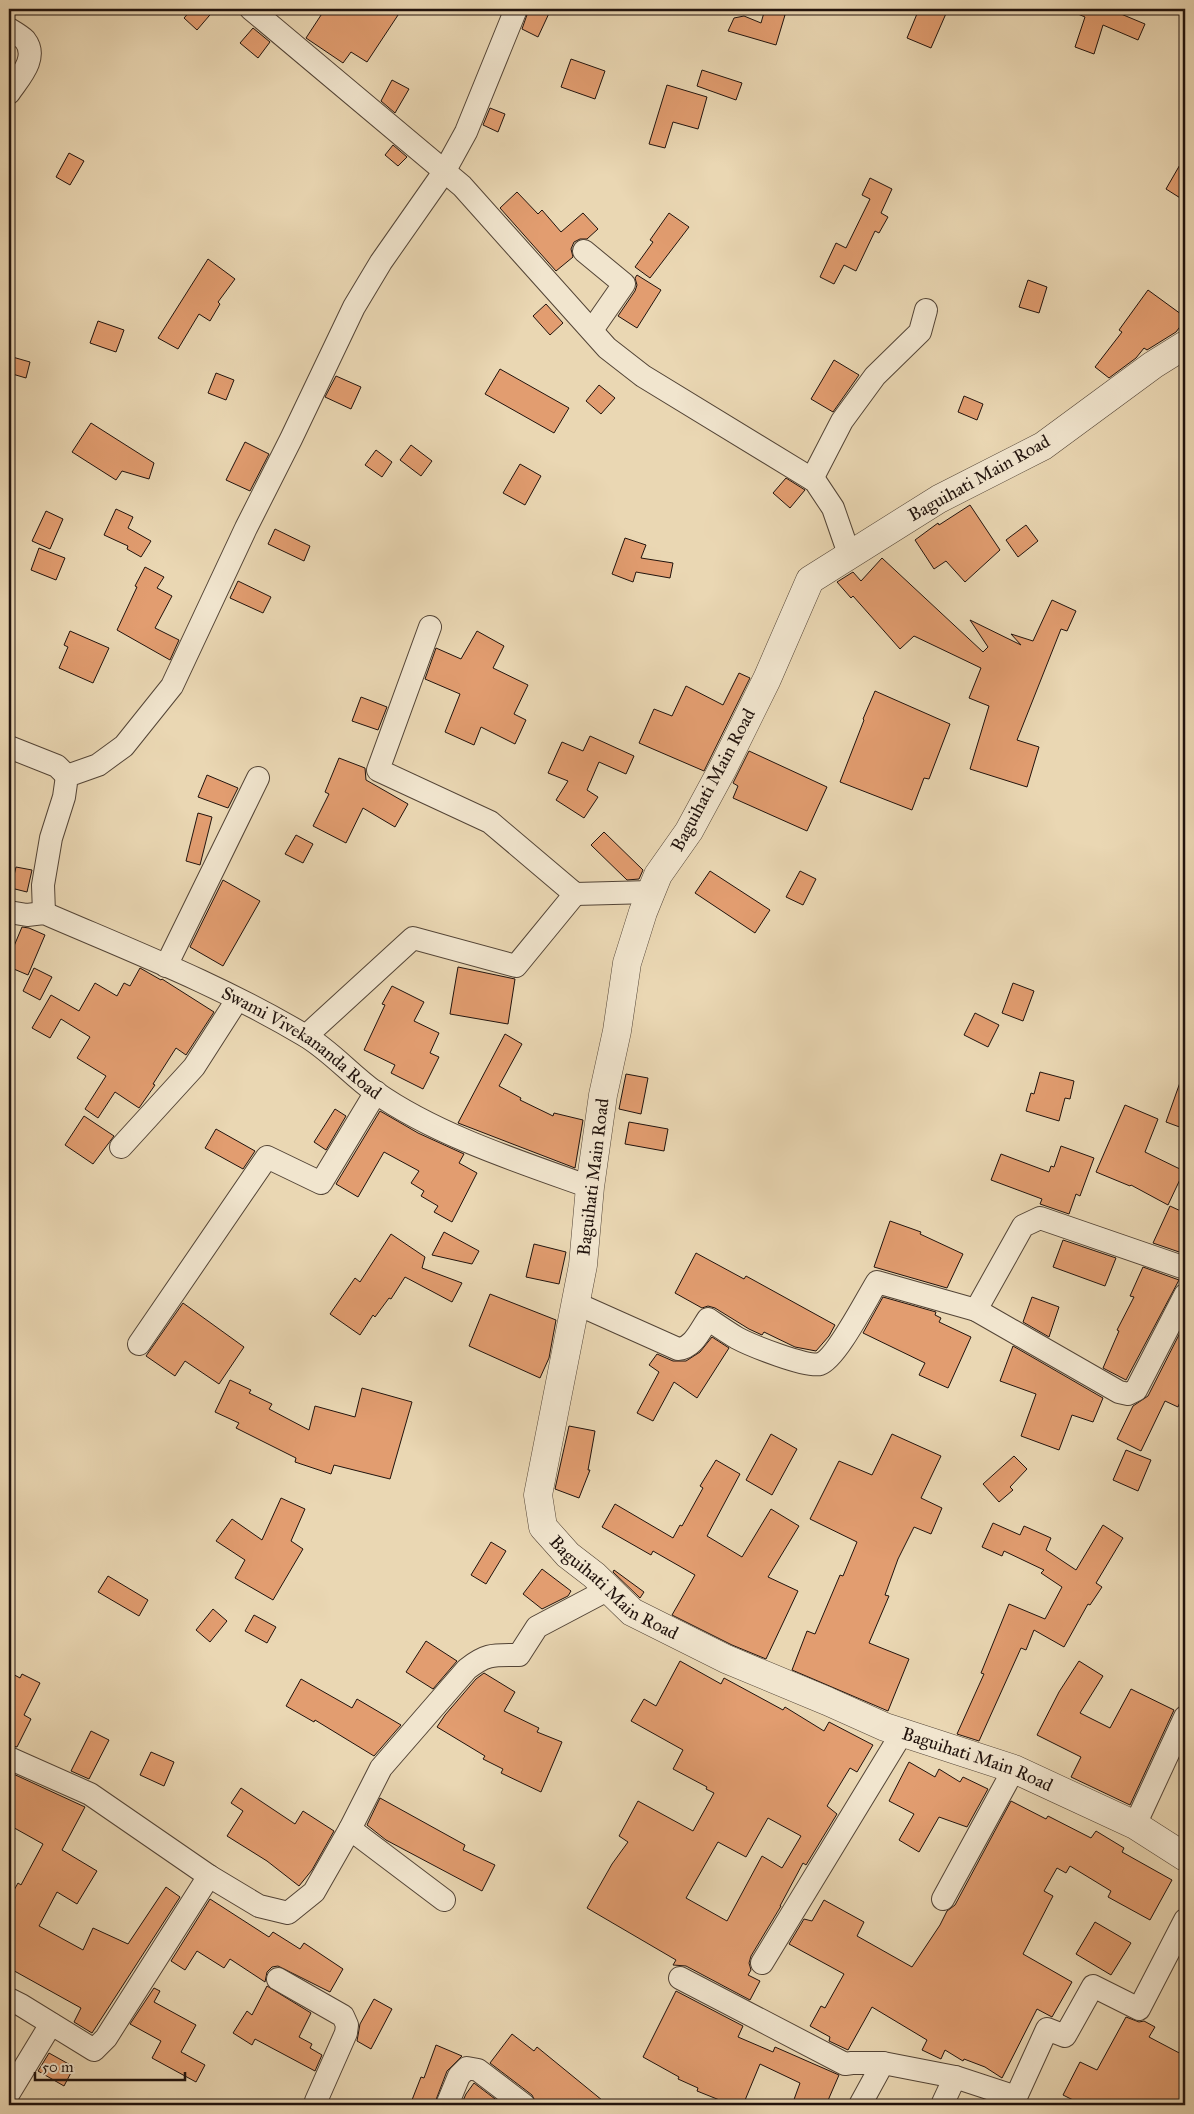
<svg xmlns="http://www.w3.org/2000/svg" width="1194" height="2114" font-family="'IM FELL Great Primer',serif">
	<rect width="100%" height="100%" fill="#ead7b3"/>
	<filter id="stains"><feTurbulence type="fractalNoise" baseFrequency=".004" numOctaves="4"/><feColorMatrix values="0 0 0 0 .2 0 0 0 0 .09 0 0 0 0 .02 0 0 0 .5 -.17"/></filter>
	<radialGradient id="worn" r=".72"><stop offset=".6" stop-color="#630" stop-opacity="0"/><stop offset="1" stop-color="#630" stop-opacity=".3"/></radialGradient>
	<path fill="#e29d70" stroke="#21130d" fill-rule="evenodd" d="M192 9H215L197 30 184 18Z
		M325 9H402L367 62 351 52 343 63 306 38Z
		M529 9H551L538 37 522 29Z
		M765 9 785 15 776 45 728 31 734 18 744 16 761 23Z
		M919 9H948L931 48 907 38Z
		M1066 9H1109L1145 24 1138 40 1103 25 1094 54 1075 47 1085 17Z
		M253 28 270 42 258 58 240 43Z
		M571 59 605 71 595 99 561 87Z
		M702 70 742 83 736 100 697 86Z
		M392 80 409 89 395 113 381 101Z
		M667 85 707 97 698 129 673 122 665 148 649 144Z
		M490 108 505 114 498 132 483 125Z
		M393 145 407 157 398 166 385 155Z
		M69 153 84 161 70 185 56 177Z
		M1185 156V201L1166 189Z
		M870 178 892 189 881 213 888 217 879 233 875 231 856 271 844 265 834 284 820 277 836 243 846 248 870 199 862 195Z
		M517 192 538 214 542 210 561 232 583 213 598 229 587 239H580L574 242 571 249 573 257 556 271 500 208Z
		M669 213 689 227 650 278 635 267 653 242 650 240Z
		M208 259 235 279 218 302 220 304 210 321 199 314 178 349 158 338Z
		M637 275 661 290 637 328 618 316 635 291 637 285 635 278Z
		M1028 280 1047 287 1039 313 1019 307Z
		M1148 290 1185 317V320L1176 332 1147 350 1144 348 1136 358 1109 378 1095 367 1122 332 1119 330Z
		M546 304 563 323 550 335 533 316Z
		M98 321 124 330 116 352 90 343Z
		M9 356 30 362 26 378 9 373Z
		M834 360 859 375 833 412 811 399Z
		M500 369 569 408 554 433 485 394Z
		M216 373 234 380 226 400 208 393Z
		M336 376 361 387 351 409 325 397Z
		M599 385 615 398 601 414 586 401Z
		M964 396 983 404 977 420 958 412Z
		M91 423 154 463 149 479 122 471 116 480 72 452Z
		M245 442 269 454 250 491 226 480Z
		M411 445 432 461 421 476 400 460Z
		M376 450 392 462 382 477 365 465Z
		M520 464 541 476 525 505 503 493Z
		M786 478 805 490 790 508 773 493Z
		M970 505 1000 550 965 582 946 561 934 569 915 540 938 523 939 525Z
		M116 509 133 517 128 528 151 541 141 557 127 549 128 546 104 535Z
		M46 511 63 519 50 549 32 541Z
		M1026 525 1038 541 1018 557 1006 540Z
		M275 529 310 546 304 561 268 544Z
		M625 538 646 545 641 558 673 563 670 578 636 572 633 582 612 574Z
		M39 548 65 558 56 580 31 570Z
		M882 558 983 652 988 647 970 620 1021 645 1011 634 1033 641 1052 600 1076 611 1067 631 1061 629 1017 740 1039 747 1027 787 970 769 989 706 969 698 981 668 914 636 900 649 853 596 851 598 837 582 853 572 861 581Z
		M145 567 164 577 157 588 172 596 155 628 179 640 170 660 117 630 137 587 135 586Z
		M238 581 271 597 263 613 230 598Z
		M70 631 109 648 93 683 59 668 68 647 64 645Z
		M477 631 504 646 493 668 528 685 514 714 526 720 515 744 481 727 474 745 445 732 460 694 425 679 436 648 461 659Z
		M739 673 750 678 704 771 639 743 654 709 672 716 686 686 723 705Z
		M875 691 950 724 929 779 924 778 912 810 840 782 864 720 863 719Z
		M361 697 387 707 378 730 352 721Z
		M590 736 634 756 626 774 599 762 587 790 598 797 584 818 556 800 568 781 548 773 562 742 583 751Z
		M749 751 827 787 807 831 733 798 738 786 733 783Z
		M339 758 365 768 366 780 408 804 395 827 363 808 346 843 313 826 329 794 325 792Z
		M207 775 238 788 228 808 198 797Z
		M198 813 212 817 200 865 186 861Z
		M604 832 643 870 639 879 627 880 591 845Z
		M296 835 313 844 303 863 285 854Z
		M16 867 32 870 27 892 11 888Z
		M710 871 770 910 755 933 695 893Z
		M800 871 816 879 803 905 786 897Z
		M223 880 260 901 223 966 190 947Z
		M22 927 29 928 45 935 28 975 9 967V958Z
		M458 967 515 979 508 1024 450 1014Z
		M34 968 52 977 40 1000 23 991Z
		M140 968 161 980 162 979 214 1012 186 1055 176 1048 153 1084 155 1085 139 1108 115 1092 98 1118 85 1109 106 1076 77 1058 90 1037 61 1019 50 1038 32 1028 51 995 79 1011 95 983 117 996 124 983 130 986Z
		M1013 983 1034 991 1023 1021 1002 1013Z
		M392 986 424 1002 414 1021 439 1033 430 1053 439 1057 423 1089 391 1073 395 1065 364 1050 385 1005 382 1004Z
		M975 1013 999 1025 988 1047 964 1035Z
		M505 1034 522 1044 499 1086 521 1098 520 1100 553 1116 554 1113 583 1120 575 1168 458 1123Z
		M1040 1072 1074 1081 1070 1099 1065 1098 1059 1121 1026 1111 1031 1093 1034 1094Z
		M626 1074 648 1078 641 1114 619 1109Z
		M1183 1074H1185V1129L1166 1122Z
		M1125 1105 1158 1119 1145 1152 1184 1171 1168 1205 1131 1185 1130 1186 1096 1172Z
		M335 1109 346 1116 326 1150 314 1142Z
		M380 1111 418 1133 464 1154 459 1163 477 1173 452 1222 434 1212 438 1206 421 1196 424 1191 411 1183 419 1171 384 1152 358 1197 336 1184Z
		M84 1116 114 1136 93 1164 65 1145Z
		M629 1122 668 1129 664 1151 625 1144Z
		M216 1129 255 1151 243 1169 205 1148Z
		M1061 1146 1094 1158 1080 1196 1076 1194 1069 1214 1040 1204 1042 1199 991 1180 1001 1154 1049 1172 1051 1166 1054 1167Z
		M1170 1206 1185 1213V1254L1153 1243Z
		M890 1221 921 1232 920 1234 963 1254 947 1288 874 1267Z
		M444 1232 479 1251 472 1264 432 1255Z
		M391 1234 425 1257 422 1268 462 1283 452 1302 405 1277 391 1299 389 1298 375 1317 373 1315 360 1335 330 1314 355 1278 360 1282Z
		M1063 1240 1116 1258 1105 1286 1053 1267Z
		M534 1244 566 1252 559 1284 526 1277Z
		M696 1253 744 1279 746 1276 835 1325 829 1336 816 1351 795 1347 764 1332 762 1335 749 1329 715 1308 708 1306 702 1308 675 1293Z
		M1143 1267 1179 1280 1126 1380 1103 1368 1119 1331 1117 1330 1134 1297 1130 1296Z
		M490 1294 556 1320 549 1358 540 1378 469 1346Z
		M883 1297 936 1312 935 1315 941 1318 939 1322 971 1337 948 1388 919 1375 925 1363 863 1333Z
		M1032 1297 1059 1307 1049 1337 1023 1322Z
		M183 1303 244 1347 219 1384 185 1361 175 1376 146 1356Z
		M1185 1323V1390L1178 1407 1165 1401 1141 1451 1117 1439 1133 1406 1148 1396Z
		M712 1337 729 1348 697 1398 674 1382 653 1421 637 1413 659 1372 649 1365 657 1354 673 1361H686L700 1352Z
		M1013 1346 1103 1398 1093 1422 1072 1415 1059 1450 1021 1436 1036 1394 1000 1381Z
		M230 1380 251 1390 249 1393 272 1404 269 1409 309 1430 315 1406 355 1417 362 1388 412 1402 390 1479 334 1465 331 1474 295 1462 296 1458 236 1428 239 1423 215 1412Z
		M569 1426 595 1431 588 1470H590L579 1498 555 1489Z
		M771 1434 797 1449 772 1495 746 1480Z
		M892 1434 941 1456 921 1498 942 1508 931 1534 914 1527 898 1559 885 1595 889 1596 869 1643 909 1659 888 1711 792 1670 807 1631 815 1634 840 1575 843 1576 857 1542 810 1519 839 1461 872 1475Z
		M1126 1450 1151 1460 1138 1491 1113 1480Z
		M1014 1456 1027 1469 1010 1487 1013 1490 999 1502 983 1484Z
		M716 1460 740 1474 707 1536 742 1557 771 1509 799 1526 768 1577 798 1591 766 1659 732 1645 672 1615 695 1575 653 1551 651 1555 602 1527 615 1504 673 1538 680 1525 682 1526 703 1488 700 1486Z
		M281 1498 305 1509 291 1541 303 1549 273 1600 235 1578 245 1560 216 1541 232 1519 262 1540Z
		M993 1523 1020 1535 1024 1526 1051 1538 1046 1550 1076 1570 1103 1525 1123 1538 1096 1583 1102 1587 1090 1605 1088 1604 1064 1647 1034 1630 1026 1650 1021 1648 979 1741 957 1734 984 1674 981 1673 1009 1604 1045 1619 1062 1587 1041 1573 1044 1570 1004 1551 1002 1556 982 1547Z
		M491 1542 506 1551 486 1584 471 1575Z
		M542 1569 571 1591 568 1596 542 1609 523 1594Z
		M614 1570 644 1592 640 1598 613 1572Z
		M108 1576 148 1600 139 1616 98 1592Z
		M213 1609 227 1621 210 1642 196 1630Z
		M254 1615 276 1627 267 1643 245 1631Z
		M426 1641 457 1661 433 1689 406 1672Z
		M680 1661 721 1684 724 1678 783 1710 785 1707 824 1731 829 1722 873 1745 857 1772 850 1768 827 1806 837 1814 806 1865 803 1863 780 1906H781L751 1956 749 1963 751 1970 748 1975 760 1981 750 2000 686 1966 673 1965 676 1960 587 1908 612 1864 628 1842 619 1836 638 1801 693 1831 714 1793 706 1789 707 1787 673 1769 683 1750 631 1721 644 1699 656 1706ZM768 1818 801 1836 782 1868 762 1856 727 1921 686 1898 718 1842 746 1857Z
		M1079 1661 1103 1676 1080 1713 1110 1728 1131 1689 1174 1710 1130 1805 1071 1777 1081 1757 1037 1735 1059 1692Z
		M9 1672 20 1678 22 1674 40 1683 24 1715 31 1719 17 1747 9 1745Z
		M484 1673 515 1692 504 1711 539 1728 537 1732 562 1742 541 1792 501 1773 503 1769 483 1759 485 1756 437 1727 445 1715 476 1679Z
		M301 1679 352 1708 357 1699 401 1725 374 1756 315 1720 314 1722 286 1706Z
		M91 1731 109 1740 89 1779 71 1771Z
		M151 1752 174 1762 164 1786 140 1775Z
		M909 1762 935 1777 939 1769 960 1782 963 1777 988 1789 967 1827 939 1817 919 1852 899 1840 914 1814 889 1801Z
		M9 1772 85 1807 62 1850 97 1871 77 1904 57 1892 39 1926 83 1950 93 1928 128 1944 166 1887 180 1897 92 2033 74 2022 81 2008 9 1968V1899L18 1883 21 1885 43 1844 9 1825Z
		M241 1788 295 1824 303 1811 334 1831 312 1870 299 1886 267 1861 227 1836 243 1811 231 1803Z
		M380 1798 465 1845 463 1850 495 1865 482 1891 386 1840 367 1825Z
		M1011 1801 1046 1819 1048 1816 1091 1838 1096 1831 1124 1848 1122 1852 1172 1880 1150 1920 1108 1897 1111 1891 1070 1866 1066 1873 1057 1868 1044 1891 1053 1896 1023 1954 1072 1982 1052 2017 1037 2009 1002 2078 985 2067 964 2059 963 2061 945 2050 941 2059 922 2050 927 2040 872 2007 848 2050 829 2041 830 2037 810 2026 821 2006 825 2008 844 1974 789 1944 804 1919 812 1921 824 1900 864 1922 857 1936 912 1967 940 1925 947 1911 955 1905Z
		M210 1899 269 1937 273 1932 300 1949 304 1943 343 1969 330 1992 278 1966 272 1967 267 1972 265 1982 230 1959 224 1968 197 1951 185 1970 171 1961Z
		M1095 1922 1131 1943 1111 1975 1076 1954Z
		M267 1986 311 2013 299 2037 312 2044 310 2048 322 2055 315 2071 255 2039 252 2045 233 2033 247 2011 252 2015Z
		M154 1988 160 1991 154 2002 196 2025 181 2052 205 2065 196 2082 152 2058 161 2041 130 2024Z
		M676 1991 743 2026 738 2037 773 2052 775 2047 839 2075 826 2105H792L800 2083 760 2064 743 2105H732L697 2091 698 2088 678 2079 679 2077 643 2057Z
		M374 1999 392 2009 371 2049 357 2041 360 2024Z
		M1126 2017 1139 2022 1144 2021 1155 2027 1149 2037 1185 2056V2105H1083L1063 2095 1080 2062 1097 2070Z
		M512 2034 534 2051 537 2047 608 2105H537L532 2095 490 2063Z
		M436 2045 462 2056 447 2071 434 2105H410L421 2077 424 2078Z
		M49 2053 74 2067 64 2086 38 2071Z
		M474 2083 503 2105H461L466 2094Z"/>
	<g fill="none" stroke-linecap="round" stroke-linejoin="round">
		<g stroke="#534436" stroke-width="24">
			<g id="minor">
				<path d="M251 9 462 186 607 348 643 376 815 481 833 508 849 554"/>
				<path d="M9 29C14 32 21 36 25 40 39 58 19 78 9 93"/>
				<path d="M584 251 624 284 592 330"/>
				<path d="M812 479 842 421 875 376 920 332 926 310"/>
				<path d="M430 627 378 770 490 822 575 894 651 892"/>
				<path d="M9 747 57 766 67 776"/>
				<path id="s1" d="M9 912 27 915 44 913C132 951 222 986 304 1035 330 1050 351 1075 375 1092 436 1135 520 1162 590 1187"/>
				<path d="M44 913 43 885 51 838 64 797 67 776 98 765 124 746 172 686 246 528 291 439 354 307 381 262 444 172 466 132 516 9"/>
				<path d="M166 966 258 778"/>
				<path d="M306 1036 413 938 516 966 575 894"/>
				<path d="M121 1147 194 1067 237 1000"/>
				<path d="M1185 1268 1040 1218 1023 1226 976 1310 1119 1392 1128 1394 1136 1390 1185 1295"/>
				<path d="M575 1303 678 1349C693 1348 700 1331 708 1319 717 1325 727 1332 737 1338 750 1345 807 1368 820 1364 836 1359 867 1298 877 1282L976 1310"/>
				<path d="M139 1344 267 1157 321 1183 376 1092"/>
				<path d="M9 1758 90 1794 209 1876 259 1906 288 1913 314 1892 350 1829 444 1900"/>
				<path d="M1135 1825 1185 1717"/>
				<path d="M350 1829 381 1768 467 1669C487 1653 494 1655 519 1655L537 1627 609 1589"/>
				<path d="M943 1899 1014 1769"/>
				<path d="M762 1963 902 1733"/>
				<path d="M680 1978 845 2064 852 2063H883L955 2077 1016 2097 1047 2029 1065 2036 1093 1986 1139 2009 1185 1920"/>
				<path d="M278 1979 343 2016 347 2025 346 2033 316 2101 317 2105"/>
				<path d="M9 1999 21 2005 94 2050 106 2038 209 1876"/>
				<path d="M9 2093 51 2024"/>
				<path d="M447 2105 459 2076 467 2068 478 2070 524 2105"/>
				<path d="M860 2105 883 2063"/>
				<path d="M942 2105 955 2077"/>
			</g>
		</g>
		<g stroke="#534436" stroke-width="29">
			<g id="tertiary">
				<path id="s2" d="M1185 345 1153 365 1043 446 939 499 810 580 767 679 723 768 689 831 658 875 643 912 627 963 617 1031 603 1095 590 1187 583 1265 538 1495 543 1527 568 1555 594 1575 632 1612 726 1659 827 1701 885 1727 1014 1769 1135 1825 1185 1857"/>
			</g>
		</g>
		<use href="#minor" stroke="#f1e5ce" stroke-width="22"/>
		<use href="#tertiary" stroke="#f1e5ce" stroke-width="28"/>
	</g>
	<g text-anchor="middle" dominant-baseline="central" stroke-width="4" stroke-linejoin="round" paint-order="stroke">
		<g font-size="18" fill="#21130d" stroke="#f1e5ce">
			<text transform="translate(979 478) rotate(-29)">Baguihati Main Road</text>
			<text transform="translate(713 780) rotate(-62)">Baguihati Main Road</text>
			<text stroke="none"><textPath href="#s1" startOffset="325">Swami Vivekananda Road</textPath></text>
			<text transform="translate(593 1177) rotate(-83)">Baguihati Main Road</text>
			<text stroke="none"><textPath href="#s2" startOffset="1536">Baguihati Main Road</textPath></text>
			<text stroke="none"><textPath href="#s2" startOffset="1941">Baguihati Main Road</textPath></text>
		</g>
	</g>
	<rect width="1194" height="2114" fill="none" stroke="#ead7b3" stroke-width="30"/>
	<rect x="10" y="10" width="1174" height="2094" fill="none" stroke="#21130d" stroke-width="2.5"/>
	<rect x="15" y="15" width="1164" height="2084" fill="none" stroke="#21130d"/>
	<path d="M35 2072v8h150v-8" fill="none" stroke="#21130d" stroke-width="2.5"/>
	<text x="42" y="2072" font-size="15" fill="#21130d" stroke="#f1e5ce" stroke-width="4" paint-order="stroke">50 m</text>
	<rect width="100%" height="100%" filter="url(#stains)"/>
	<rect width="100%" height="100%" fill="url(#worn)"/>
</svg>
